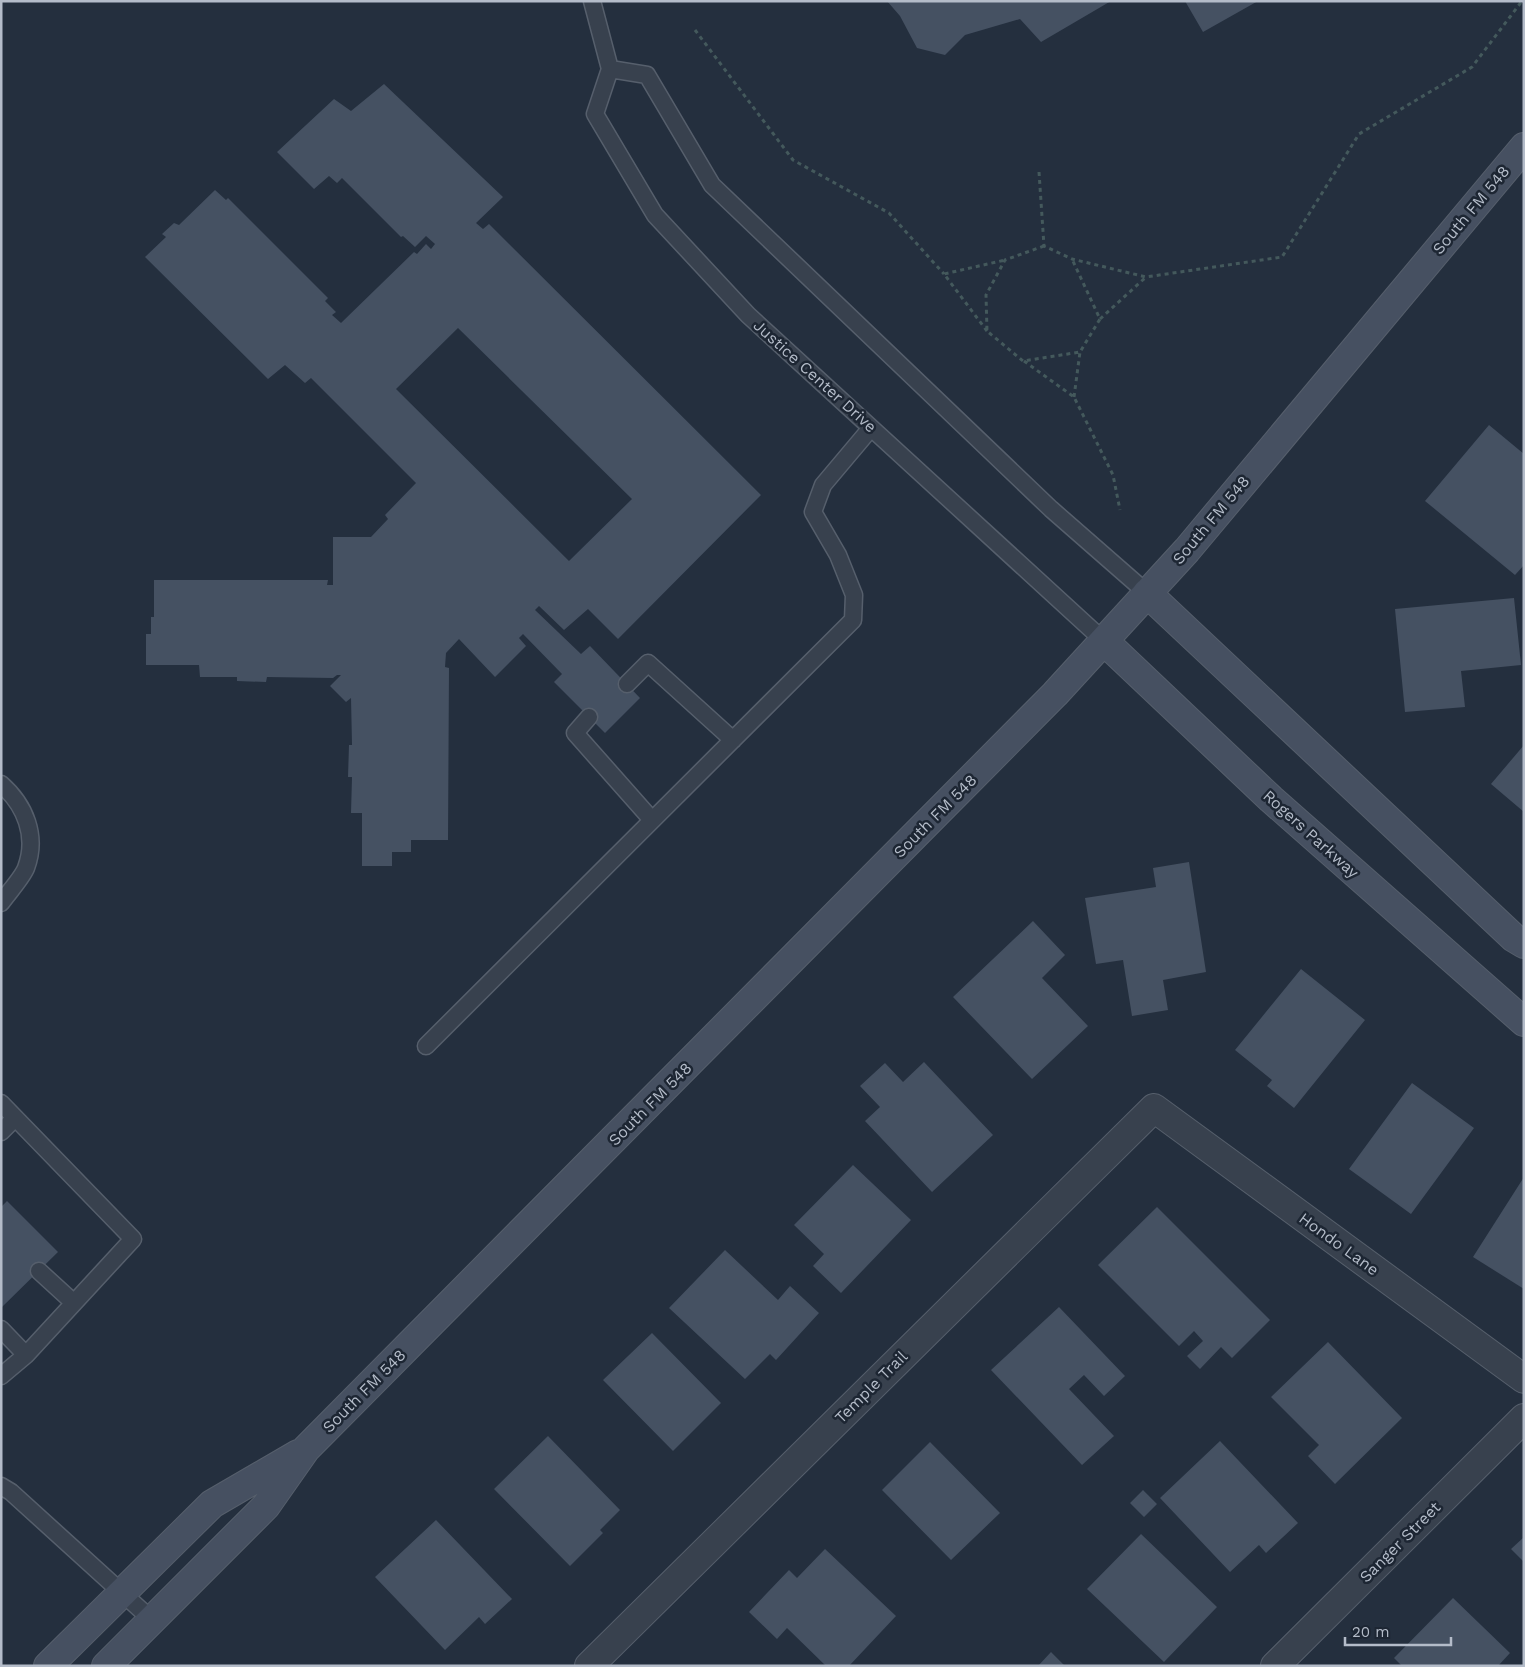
<svg xmlns="http://www.w3.org/2000/svg" width="1525" height="1667" font-family="'Work Sans',sans-serif">
	<rect width="100%" height="100%" fill="#242f3e"/>
	<path fill="#455162" fill-rule="evenodd" d="M887 1H1111L1041 42 1020 19 965 35 945 55 917 48 900 16Z
		M1185 1H1258L1203 32Z
		M384 84 503 197 476 223 483 229 489 224 761 495 618 639 588 609 564 630 539 606 535 610 581 654 590 646 640 698 605 733 554 682 562 674 523 634 519 638 526 646 495 677 459 639 446 653 445 667 449 668 448 840H411V852H392V866H362V813H351L352 777H348L349 745H352L351 698 346 702 330 686 341 675H337L333 678 267 677 266 682 237 681V677H200L199 665H146V634H151V617H154V580H328L327 585H333V537H371L388 519 385 515 416 483 311 378 305 383 285 365 268 379 145 257 166 237 162 234 174 223 179 225 215 190 226 200 228 198 328 298 325 301 336 312 332 315 341 323 414 252 417 254 426 244 431 249 435 244 426 236 415 247 403 236 401 237 342 178 337 183 329 176 314 189 277 152 334 99 351 111ZM458 328 632 499 569 561 396 389Z
		M1489 425 1524 454V565L1515 575 1425 501Z
		M1514 598 1521 665 1461 671 1465 707 1405 712 1395 609Z
		M1524 745V812L1491 784Z
		M1189 862 1206 972 1163 980 1168 1010 1132 1016 1123 960 1096 964 1085 898 1156 887 1153 868Z
		M1033 921 1065 955 1042 978 1088 1026 1032 1079 953 997Z
		M1301 969 1365 1020 1294 1108 1267 1086 1272 1080 1235 1050Z
		M924 1062 993 1135 932 1192 865 1121 880 1107 860 1086 885 1063 903 1082Z
		M1412 1083 1474 1128 1411 1214 1349 1169Z
		M853 1165 911 1220 841 1293 813 1266 824 1254 794 1225Z
		M1524 1177V1289L1473 1257Z
		M7 1201 58 1252 1 1308V1207Z
		M1157 1207 1270 1320 1232 1358 1221 1347 1200 1369 1187 1356 1203 1341 1194 1331 1179 1346 1098 1265Z
		M725 1250 778 1300 790 1286 819 1313 776 1360 770 1354 745 1379 669 1308Z
		M1059 1307 1125 1376 1104 1396 1084 1375 1069 1389 1114 1436 1082 1465 991 1370Z
		M652 1333 721 1403 673 1451 603 1380Z
		M1328 1342 1402 1418 1335 1484 1308 1456 1319 1445 1271 1397Z
		M548 1436 620 1510 600 1530 603 1533 570 1566 494 1489Z
		M1220 1441 1298 1523 1266 1553 1259 1545 1230 1572 1160 1498Z
		M930 1442 1000 1513 951 1560 882 1490Z
		M1143 1490 1157 1504 1144 1517 1130 1503Z
		M436 1520 512 1599 485 1624 479 1617 445 1650 375 1577Z
		M1141 1534 1217 1607 1164 1662 1087 1589Z
		M1524 1537V1562L1511 1549Z
		M825 1549 896 1616 849 1666H826L787 1628 777 1639 749 1612 789 1570 797 1578Z
		M1453 1598 1510 1653 1498 1666H1402L1394 1658Z
		M1051 1652 1065 1666H1038Z"/>
	<g fill="none" stroke-linecap="round" stroke-linejoin="round">
		<g stroke="#565f6c" stroke-width="19">
			<path id="lane" d="M592 1 610 69 595 114 655 215 748 315 1104 641
				M610 69 647 75 712 185 1051 509 1147 593
				M627 684 648 663 733 740
				M589 717 575 733 652 820
				M1 784C25 805 38 836 26 868 22 878 8 893 1 903
				M426 1046 853 620 854 595 838 555 813 512 823 485 871 428
				M1 1103 133 1239 26 1355 1 1376
				M1 1132 15 1118
				M39 1271 74 1303
				M1 1329 26 1355
				M1 1486 11 1492 152 1620"/>
		</g>
		<g stroke="#565f6c" stroke-width="30">
			<path id="street" d="M589 1666 1154 1108 1524 1379
				M1275 1666 1524 1418"/>
		</g>
		<g stroke="#565f6c" stroke-width="30">
			<path id="secondary" d="M1147 593 1514 938 1524 944
				M1104 641 1271 799 1524 1022
				M48 1666 212 1504 298 1454
				M106 1666 266 1506 306 1449 1055 694 1187 550 1524 147"/>
		</g>
		<path stroke="#44595c" stroke-width="3" stroke-dasharray="4 4" stroke-linecap="butt" d="M695 30 793 160 889 213 944 274
			M1039 172 1044 246 1072 259 1146 277 1282 257 1359 134 1472 67 1522 1
			M1044 246 1005 260 986 295 987 331 1023 361 1080 352 1100 319 1072 259
			M1100 319 1146 277
			M987 331 944 274 1005 260
			M1024 361 1074 397 1113 475 1120 510
			M1074 397 1080 352"/>
		<use href="#lane" stroke="#38414e" stroke-width="16"/>
		<use href="#street" stroke="#38414e" stroke-width="28"/>
		<use href="#secondary" stroke="#465061" stroke-width="28"/>
	</g>
	<g text-anchor="middle" dominant-baseline="central" stroke-width="5" stroke-linejoin="round" paint-order="stroke">
		<g font-size="16" fill="#b4bcc9" stroke="#1d2633">
			<text transform="translate(1471 210) rotate(-50)">South FM 548</text>
			<text transform="translate(815 376) rotate(42)">Justice Center Drive</text>
			<text transform="translate(1211 520) rotate(-50)">South FM 548</text>
			<text transform="translate(935 816) rotate(-45)">South FM 548</text>
			<text transform="translate(1311 834) rotate(42)">Rogers Parkway</text>
			<text transform="translate(650 1104) rotate(-45)">South FM 548</text>
			<text transform="translate(1339 1244) rotate(36)">Hondo Lane</text>
			<text transform="translate(871 1387) rotate(-45)">Temple Trail</text>
			<text transform="translate(364 1391) rotate(-45)">South FM 548</text>
			<text transform="translate(1400 1542) rotate(-45)">Sanger Street</text>
		</g>
	</g>
	<rect width="1525" height="1667" fill="none" stroke="#b4bcc9" stroke-width="5"/>
	<path d="M1345 1637v8h106v-8" fill="none" stroke="#b4bcc9" stroke-width="2.5"/>
	<text x="1352" y="1637" font-size="15" fill="#b4bcc9" stroke="#1d2633" stroke-width="4" paint-order="stroke">20 m</text>
</svg>
